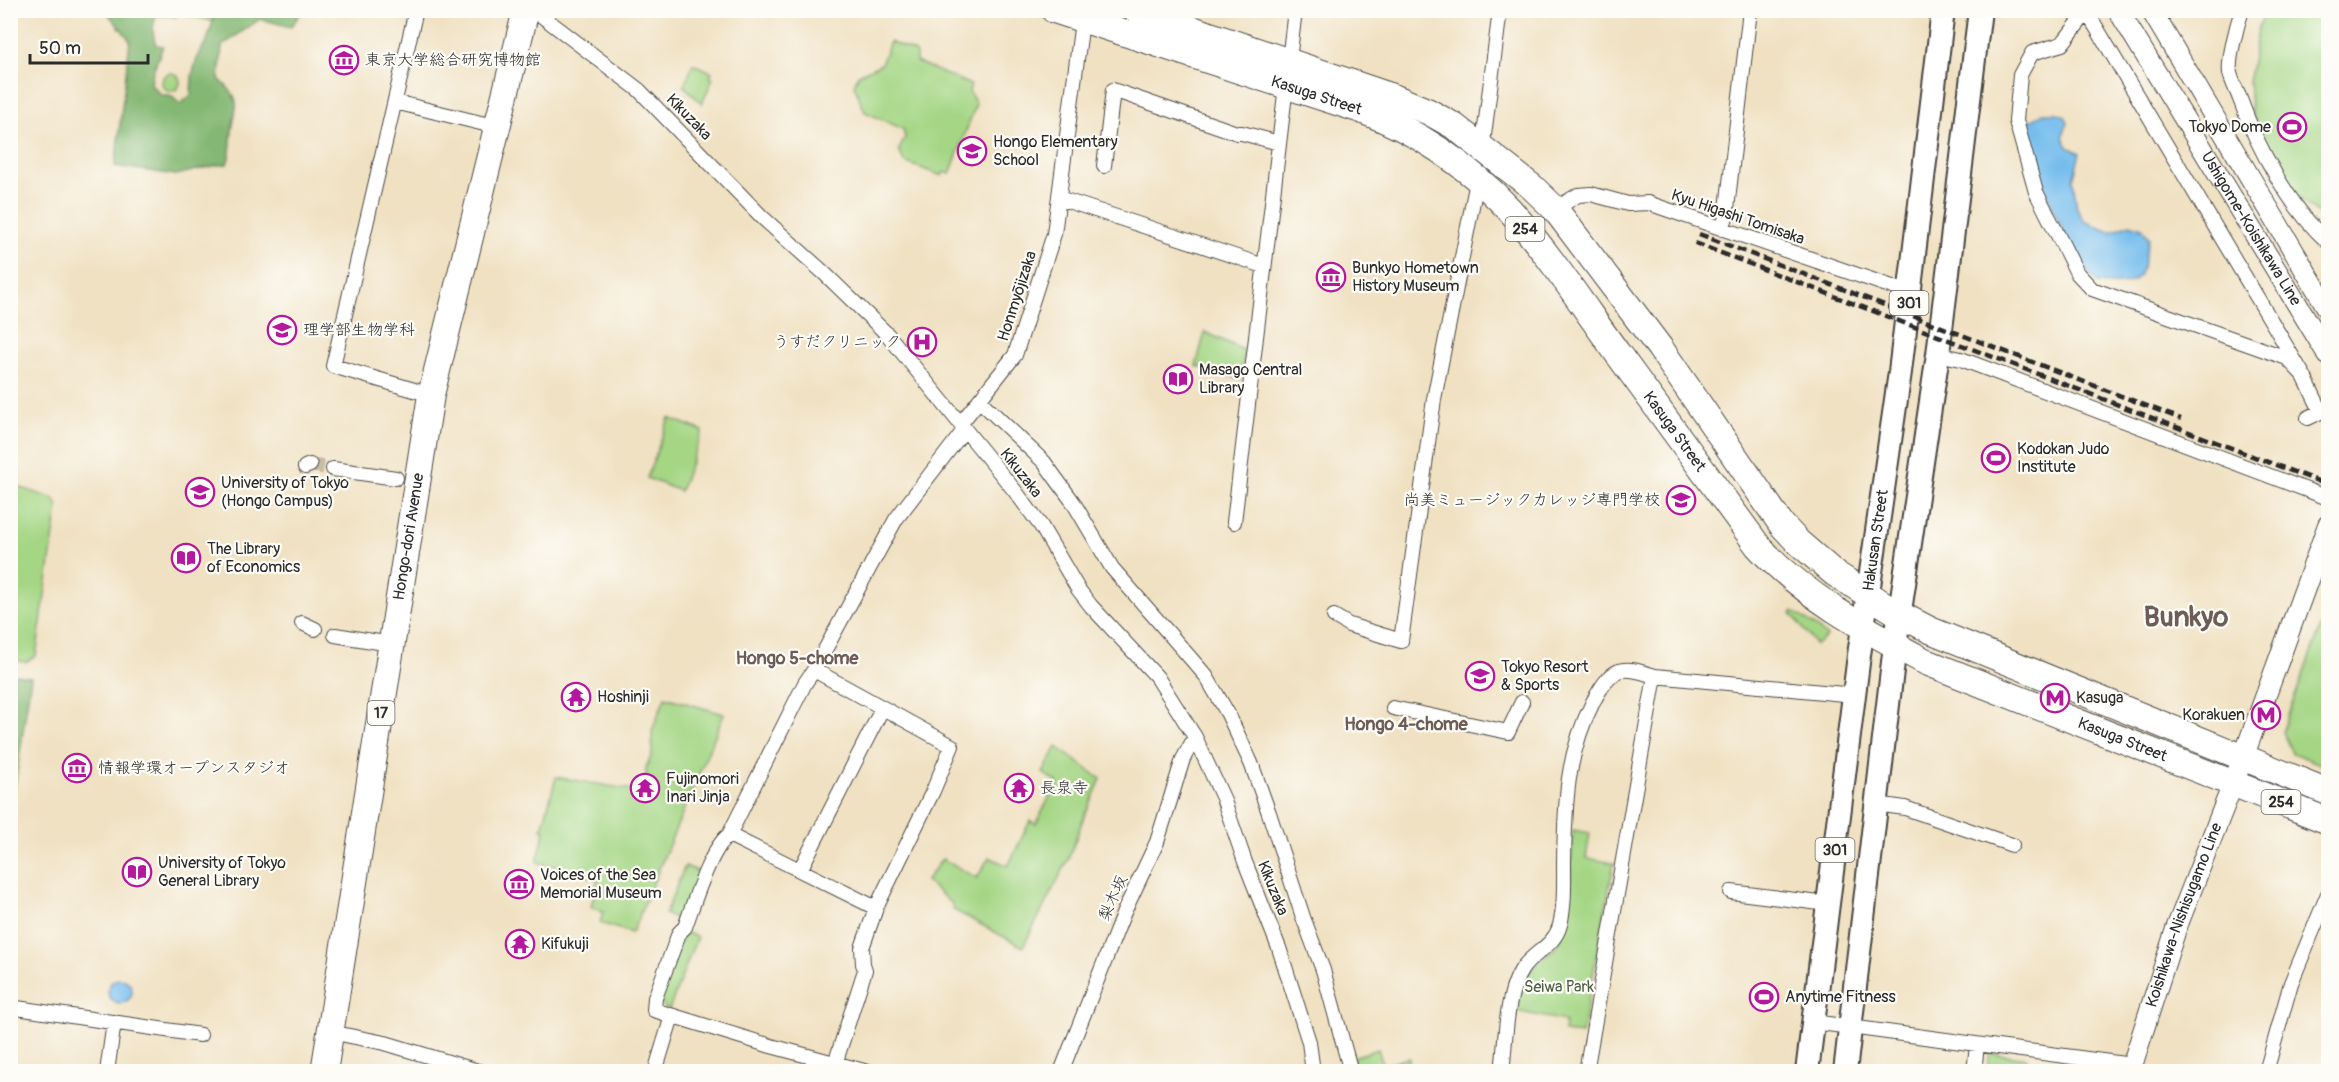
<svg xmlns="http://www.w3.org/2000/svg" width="2339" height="1082" font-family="Pangolin,'Klee One',sans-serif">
	<rect width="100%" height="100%" fill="#fdfcf7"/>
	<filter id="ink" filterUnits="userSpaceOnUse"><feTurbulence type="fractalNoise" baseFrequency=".0167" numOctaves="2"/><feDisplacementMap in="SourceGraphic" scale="12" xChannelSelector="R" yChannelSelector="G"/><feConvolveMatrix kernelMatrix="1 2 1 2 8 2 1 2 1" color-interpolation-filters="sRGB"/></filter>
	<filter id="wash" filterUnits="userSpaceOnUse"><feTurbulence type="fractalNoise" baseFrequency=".008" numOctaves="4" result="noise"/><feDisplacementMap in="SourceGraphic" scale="24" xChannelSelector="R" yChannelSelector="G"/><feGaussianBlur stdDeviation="1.35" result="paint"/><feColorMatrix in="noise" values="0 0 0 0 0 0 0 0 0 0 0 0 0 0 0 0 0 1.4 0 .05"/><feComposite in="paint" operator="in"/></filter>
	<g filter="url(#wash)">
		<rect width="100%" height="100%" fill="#f0e1c2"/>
		<path fill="#a4d684" stroke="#688058" stroke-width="1.5" d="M158 11H216L212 21 180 14H176V17L157 15Z
			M2265 11H2328V222L2291 192 2275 175 2251 110 2249 78 2258 29Z
			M890 42 916 52V62L971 85 969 91 976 104 950 174 944 172 942 176 904 162 899 150 905 137 903 129 865 112 854 85 858 75 881 64Z
			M693 64 712 72 710 77 713 78 702 104 684 86Z
			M162 82a9 9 0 1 1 18 0a9 9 0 1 1-18 0Z
			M1205 332 1245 351 1240 379 1196 366Z
			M669 418 703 431 680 491 647 478Z
			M16 486 54 499 58 506 36 656 26 662 11 660 10 490Z
			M2328 608V767L2292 753 2282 731Z
			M1793 611 1818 628 1827 637 1816 645 1791 613Z
			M665 697 724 714 632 933 600 923 603 912 591 907 598 879 537 862 545 830 542 829 556 777 650 793 655 781 646 775V768L652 754V731Z
			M1057 747 1101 779 1087 811H1086L1068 860 1023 947 952 909 953 905 926 881 942 859 977 878 989 857 1008 866 1030 821 1036 824 1057 782 1043 773Z
			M1573 830 1590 833 1586 858 1614 863 1582 1034 1564 1032 1565 1021 1515 1011C1520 993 1522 977 1536 964 1545 956 1553 952 1560 941L1570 885Z
			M685 866 700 872 680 920 665 914Z
			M688 933 697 937 669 1010 665 1008 659 997 683 935Z
			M1378 1049 1383 1065 1409 1058 1410 1071H1356L1353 1057Z
			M1990 1053 2027 1058 2024 1071H1987Z"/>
		<path fill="#83b772" stroke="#57714e" stroke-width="1.5" d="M106 11H158C153 23 151 31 156 45L163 46 153 71 151 84 161 95H170L180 104 191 95 192 76 197 58 208 38 216 11H302L291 27 260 19 222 46 219 79C243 101 236 103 232 131 230 143 232 152 227 164L217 165 176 175 115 166 130 40Z
			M11 674 31 677 11 814 10 674Z"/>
		<path fill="#76bded" stroke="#50748c" stroke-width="1.5" d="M2043 113H2057L2065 116 2068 122 2063 136 2068 147 2080 153 2073 180 2077 208 2084 221 2110 232 2130 224 2142 228 2149 238C2139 279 2146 287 2098 283L2074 255 2051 204 2040 176 2025 119 2033 120Z
			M108 991a12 12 0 1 1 24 0a12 12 0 1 1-24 0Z"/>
	</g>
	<g filter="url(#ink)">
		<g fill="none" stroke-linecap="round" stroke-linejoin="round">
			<path stroke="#c9bda4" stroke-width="14" stroke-dasharray="14 7" stroke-linecap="butt" d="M310 465 333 469"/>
			<g stroke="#494642" stroke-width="16">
				<path id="street" d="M416 10 333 366 431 395
					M534 10 639 90 763 218 823 272 888 335 1015 491 1041 526 1078 589 1091 606 1157 677 1195 737 1223 798 1245 862 1279 948 1309 1042 1313 1072
					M2242 10C2237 25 2228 59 2230 73 2232 82 2237 91 2240 99 2257 147 2290 208 2328 242
					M395 102 497 127
					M1482 151 1500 10
					M1104 166 1113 90 1237 133H1242L1279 143
					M1059 198 1264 266
					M1555 209 1578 195 1591 194 1628 204 1648 203 1910 293
					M1722 229 1726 217 1750 10
					M1938 354 1961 359 2328 498
					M2304 376 2287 358 2092 289 2077 273 2036 192 2016 121 2020 75 2032 53 2062 44 2087 12 2304 376 2321 411
					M979 400 1044 462 1073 502 1112 568 1206 676 1228 714 1251 763 1269 813 1303 917 1323 970 1351 1072
					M2308 418 2328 408
					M961 423 1015 355 1054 234 1083 14
					M305 467 310 465
					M333 469 396 478
					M1234 522 1295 10
					M1334 616 1349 625 1401 641 1434 399 1478 176
					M302 623 315 629
					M335 635 391 644
					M814 670 952 746 933 791 876 908 862 948 863 964 865 970 835 1064
					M1393 708 1508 732 1522 702
					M1876 804 1905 808 2012 845
					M729 835 876 908
					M800 870 882 709
					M1731 892 1828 904
					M10 1007 200 1035
					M1813 1022 2132 1065
					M330 1032 385 1043 481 1072
					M107 1072 114 1022
					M655 1072 672 1016
					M868 1072 771 1046 654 1010 655 998 679 933 685 927C693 905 711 847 729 835L805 683 814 670 896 519 965 429
					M1061 1072 1124 912 1157 842 1183 759 1195 737
					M1502 1072C1506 1041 1505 995 1522 969 1533 952 1554 947 1560 925 1565 905 1564 883 1564 862 1565 804 1566 755 1593 702 1599 691 1607 676 1619 671 1629 667 1644 673 1655 676L1854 695
					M1586 1072 1655 676
					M1974 1072 1977 1045
					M2266 1072 2291 983 2328 894"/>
			</g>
			<g stroke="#494642" stroke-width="22">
				<g id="secondary">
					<path id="s1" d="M2118 10 2328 355"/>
					<path d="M2151 10 2328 309"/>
					<path id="s2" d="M2130 1072 2176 929 2243 758 2328 525"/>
				</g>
			</g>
			<g stroke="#494642" stroke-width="26">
				<g id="primary">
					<path id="s3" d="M1807 1072 1859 655 1900 372 1943 10"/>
					<path d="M1845 1072 1895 645 1938 354 1980 10"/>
				</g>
			</g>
			<g stroke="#494642" stroke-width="28">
				<g id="highway">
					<path id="s4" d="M1054 10 1361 110C1416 130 1467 165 1508 208 1548 252 1583 306 1618 354 1665 418 1711 482 1758 546 1805 597 1865 629 1926 662L2328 821"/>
					<path d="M1136 10 1393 97 1429 112 1454 126 1532 187 1555 209 1660 348 1782 525 1798 542 1834 573 1899 614 1930 630 2328 792"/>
					<path id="s5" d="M324 1072 431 395 526 10"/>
				</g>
			</g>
			<use href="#street" stroke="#fff" stroke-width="14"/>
			<use href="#secondary" stroke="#fff" stroke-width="20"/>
			<use href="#primary" stroke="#fff" stroke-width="22"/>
			<use href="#highway" stroke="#fff" stroke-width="26"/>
			<path stroke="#2b2b2b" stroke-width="4.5" stroke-dasharray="9 4.5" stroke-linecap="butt" d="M1699 234 2181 419
				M1695 243 2328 485"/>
		</g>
	</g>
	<defs>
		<g id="museum-ring" transform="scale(1.5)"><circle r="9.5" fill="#fdfcf7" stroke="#b5179e" stroke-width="1.5"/><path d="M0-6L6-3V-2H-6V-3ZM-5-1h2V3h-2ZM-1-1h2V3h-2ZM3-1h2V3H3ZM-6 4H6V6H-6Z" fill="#b5179e"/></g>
		<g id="stadium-ring" transform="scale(1.5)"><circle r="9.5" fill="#fdfcf7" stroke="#b5179e" stroke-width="1.5"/><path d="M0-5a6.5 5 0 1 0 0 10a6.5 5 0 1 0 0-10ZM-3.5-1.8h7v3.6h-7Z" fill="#b5179e"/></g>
		<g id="school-ring" transform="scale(1.5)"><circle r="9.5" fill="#fdfcf7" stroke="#b5179e" stroke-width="1.5"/><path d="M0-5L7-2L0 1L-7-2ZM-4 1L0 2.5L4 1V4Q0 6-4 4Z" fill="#b5179e"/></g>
		<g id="university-ring" transform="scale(1.5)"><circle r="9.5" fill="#fdfcf7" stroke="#b5179e" stroke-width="1.5"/><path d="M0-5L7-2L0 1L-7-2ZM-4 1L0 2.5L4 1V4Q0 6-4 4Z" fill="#b5179e"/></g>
		<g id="hospital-ring" transform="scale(1.5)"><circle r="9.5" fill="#fdfcf7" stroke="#b5179e" stroke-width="1.5"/><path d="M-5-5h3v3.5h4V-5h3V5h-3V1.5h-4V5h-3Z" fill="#b5179e"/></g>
		<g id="library-ring" transform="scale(1.5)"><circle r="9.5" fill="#fdfcf7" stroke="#b5179e" stroke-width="1.5"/><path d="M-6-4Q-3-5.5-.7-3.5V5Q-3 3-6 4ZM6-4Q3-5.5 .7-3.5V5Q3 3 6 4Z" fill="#b5179e"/></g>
		<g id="temple-ring" transform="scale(1.5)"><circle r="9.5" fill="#fdfcf7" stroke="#b5179e" stroke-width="1.5"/><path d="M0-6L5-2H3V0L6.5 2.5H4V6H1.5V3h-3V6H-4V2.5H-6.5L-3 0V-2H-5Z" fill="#b5179e"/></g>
		<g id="metro-ring" transform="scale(1.5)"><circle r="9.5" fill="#fdfcf7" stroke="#b5179e" stroke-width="1.5"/><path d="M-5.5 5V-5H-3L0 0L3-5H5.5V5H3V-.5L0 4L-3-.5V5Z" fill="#b5179e"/></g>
	</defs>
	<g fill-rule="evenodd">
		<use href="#museum-ring" x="344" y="60"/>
		<use href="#stadium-ring" x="2292" y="127"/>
		<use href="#school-ring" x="972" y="151"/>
		<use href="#museum-ring" x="1331" y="277"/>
		<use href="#university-ring" x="282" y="330"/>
		<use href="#hospital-ring" x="922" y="342"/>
		<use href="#library-ring" x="1178" y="379"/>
		<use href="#stadium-ring" x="1996" y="458"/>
		<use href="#university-ring" x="200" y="492"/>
		<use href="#university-ring" x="1681" y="500"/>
		<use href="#library-ring" x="186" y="558"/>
		<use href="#university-ring" x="1480" y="676"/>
		<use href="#temple-ring" x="576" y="697"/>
		<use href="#metro-ring" x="2055" y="698"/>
		<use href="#metro-ring" x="2266" y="715"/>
		<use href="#museum-ring" x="77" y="768"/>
		<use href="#temple-ring" x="645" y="788"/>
		<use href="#temple-ring" x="1019" y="788"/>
		<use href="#library-ring" x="137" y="872"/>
		<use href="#museum-ring" x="519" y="884"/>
		<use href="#temple-ring" x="520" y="944"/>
		<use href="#stadium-ring" x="1764" y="997"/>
	</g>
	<g text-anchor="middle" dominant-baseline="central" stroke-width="4.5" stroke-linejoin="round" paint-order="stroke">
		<g fill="#fdfcf7" stroke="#6a6a68" stroke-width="1.5">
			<rect x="1505.5" y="217" width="39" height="24" rx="4.5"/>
			<rect x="1889.5" y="291" width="39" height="24" rx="4.5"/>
			<rect x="367.5" y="701" width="27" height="24" rx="4.5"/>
			<rect x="2261.5" y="790" width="39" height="24" rx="4.5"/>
			<rect x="1815.5" y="838" width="39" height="24" rx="4.5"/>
		</g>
		<g font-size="15" font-weight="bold" fill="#2b2b2b">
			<text x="1525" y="229">254</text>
			<text x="1909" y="303">301</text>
			<text x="381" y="713">17</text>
			<text x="2281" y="802">254</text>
			<text x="1835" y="850">301</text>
		</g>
		<g font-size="16" fill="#2b2b2b" stroke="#fdfcf7" text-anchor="start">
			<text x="365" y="60">東京大学総合研究博物館</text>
			<text x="2271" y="127" text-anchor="end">Tokyo Dome</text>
			<text x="993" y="142">Hongo Elementary<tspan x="993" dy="18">School</tspan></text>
			<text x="1352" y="268">Bunkyo Hometown<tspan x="1352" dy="18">History Museum</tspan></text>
			<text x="303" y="330">理学部生物学科</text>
			<text x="901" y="342" text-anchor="end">うすだクリニック</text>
			<text x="1199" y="370">Masago Central<tspan x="1199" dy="18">Library</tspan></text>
			<text x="2017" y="449">Kodokan Judo<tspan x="2017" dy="18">Institute</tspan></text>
			<text x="221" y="483">University of Tokyo<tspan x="221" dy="18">(Hongo Campus)</tspan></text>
			<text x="1660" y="500" text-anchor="end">尚美ミュージックカレッジ専門学校</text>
			<text x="207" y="549">The Library<tspan x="207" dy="18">of Economics</tspan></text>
			<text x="1501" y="667">Tokyo Resort<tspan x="1501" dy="18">&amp; Sports</tspan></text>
			<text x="597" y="697">Hoshinji</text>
			<text x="2076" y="698">Kasuga</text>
			<text x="2245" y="715" text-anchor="end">Korakuen</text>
			<text x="98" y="768">情報学環オープンスタジオ</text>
			<text x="666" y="779">Fujinomori<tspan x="666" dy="18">Inari Jinja</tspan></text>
			<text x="1040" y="788">長泉寺</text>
			<text x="158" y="863">University of Tokyo<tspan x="158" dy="18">General Library</tspan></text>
			<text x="540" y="875">Voices of the Sea<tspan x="540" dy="18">Memorial Museum</tspan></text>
			<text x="541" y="944">Kifukuji</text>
			<text x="1785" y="997">Anytime Fitness</text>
		</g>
		<g font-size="16" fill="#2b2b2b" stroke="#fdfcf7">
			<text stroke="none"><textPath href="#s4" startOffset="276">Kasuga Street</textPath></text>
			<text transform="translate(689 117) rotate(46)">Kikuzaka</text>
			<text transform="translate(1738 217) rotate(19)">Kyu Higashi Tomisaka</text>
			<text stroke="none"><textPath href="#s1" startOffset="256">Ushigome-Koishikawa Line</textPath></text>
			<text transform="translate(1017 296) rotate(-72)">Honmyōjizaka</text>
			<text stroke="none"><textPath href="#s4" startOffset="780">Kasuga Street</textPath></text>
			<text transform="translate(1021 473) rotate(52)">Kikuzaka</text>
			<text stroke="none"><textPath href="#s5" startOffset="542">Hongo-dori Avenue</textPath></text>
			<text stroke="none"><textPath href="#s3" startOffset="536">Hakusan Street</textPath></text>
			<text stroke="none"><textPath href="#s4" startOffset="1338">Kasuga Street</textPath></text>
			<text transform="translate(1273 888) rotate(68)">Kikuzaka</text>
			<text transform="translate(1113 898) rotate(-66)">梨木坂</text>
			<text stroke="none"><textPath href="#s2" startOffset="166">Koishikawa-Nishisugamo Line</textPath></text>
		</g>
		<g font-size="16" fill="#4f5e46" stroke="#fdfcf7">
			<text x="1559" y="987">Seiwa Park</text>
		</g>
		<g font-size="18" font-weight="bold" fill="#6d5c57" stroke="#fdfcf7">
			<text x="797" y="658">Hongo 5-chome</text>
			<text x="1406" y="724">Hongo 4-chome</text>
		</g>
		<g font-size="28" font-weight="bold" fill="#6d5c57" stroke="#fdfcf7">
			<text x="2186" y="617">Bunkyo</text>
		</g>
	</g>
	<rect width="2339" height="1082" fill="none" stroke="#fdfcf7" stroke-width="36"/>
	<path d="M30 54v9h118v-9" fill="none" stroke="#2b2b2b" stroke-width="3"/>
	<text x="39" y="54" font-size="18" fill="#2b2b2b" stroke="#fdfcf7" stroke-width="4.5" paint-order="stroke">50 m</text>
</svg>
